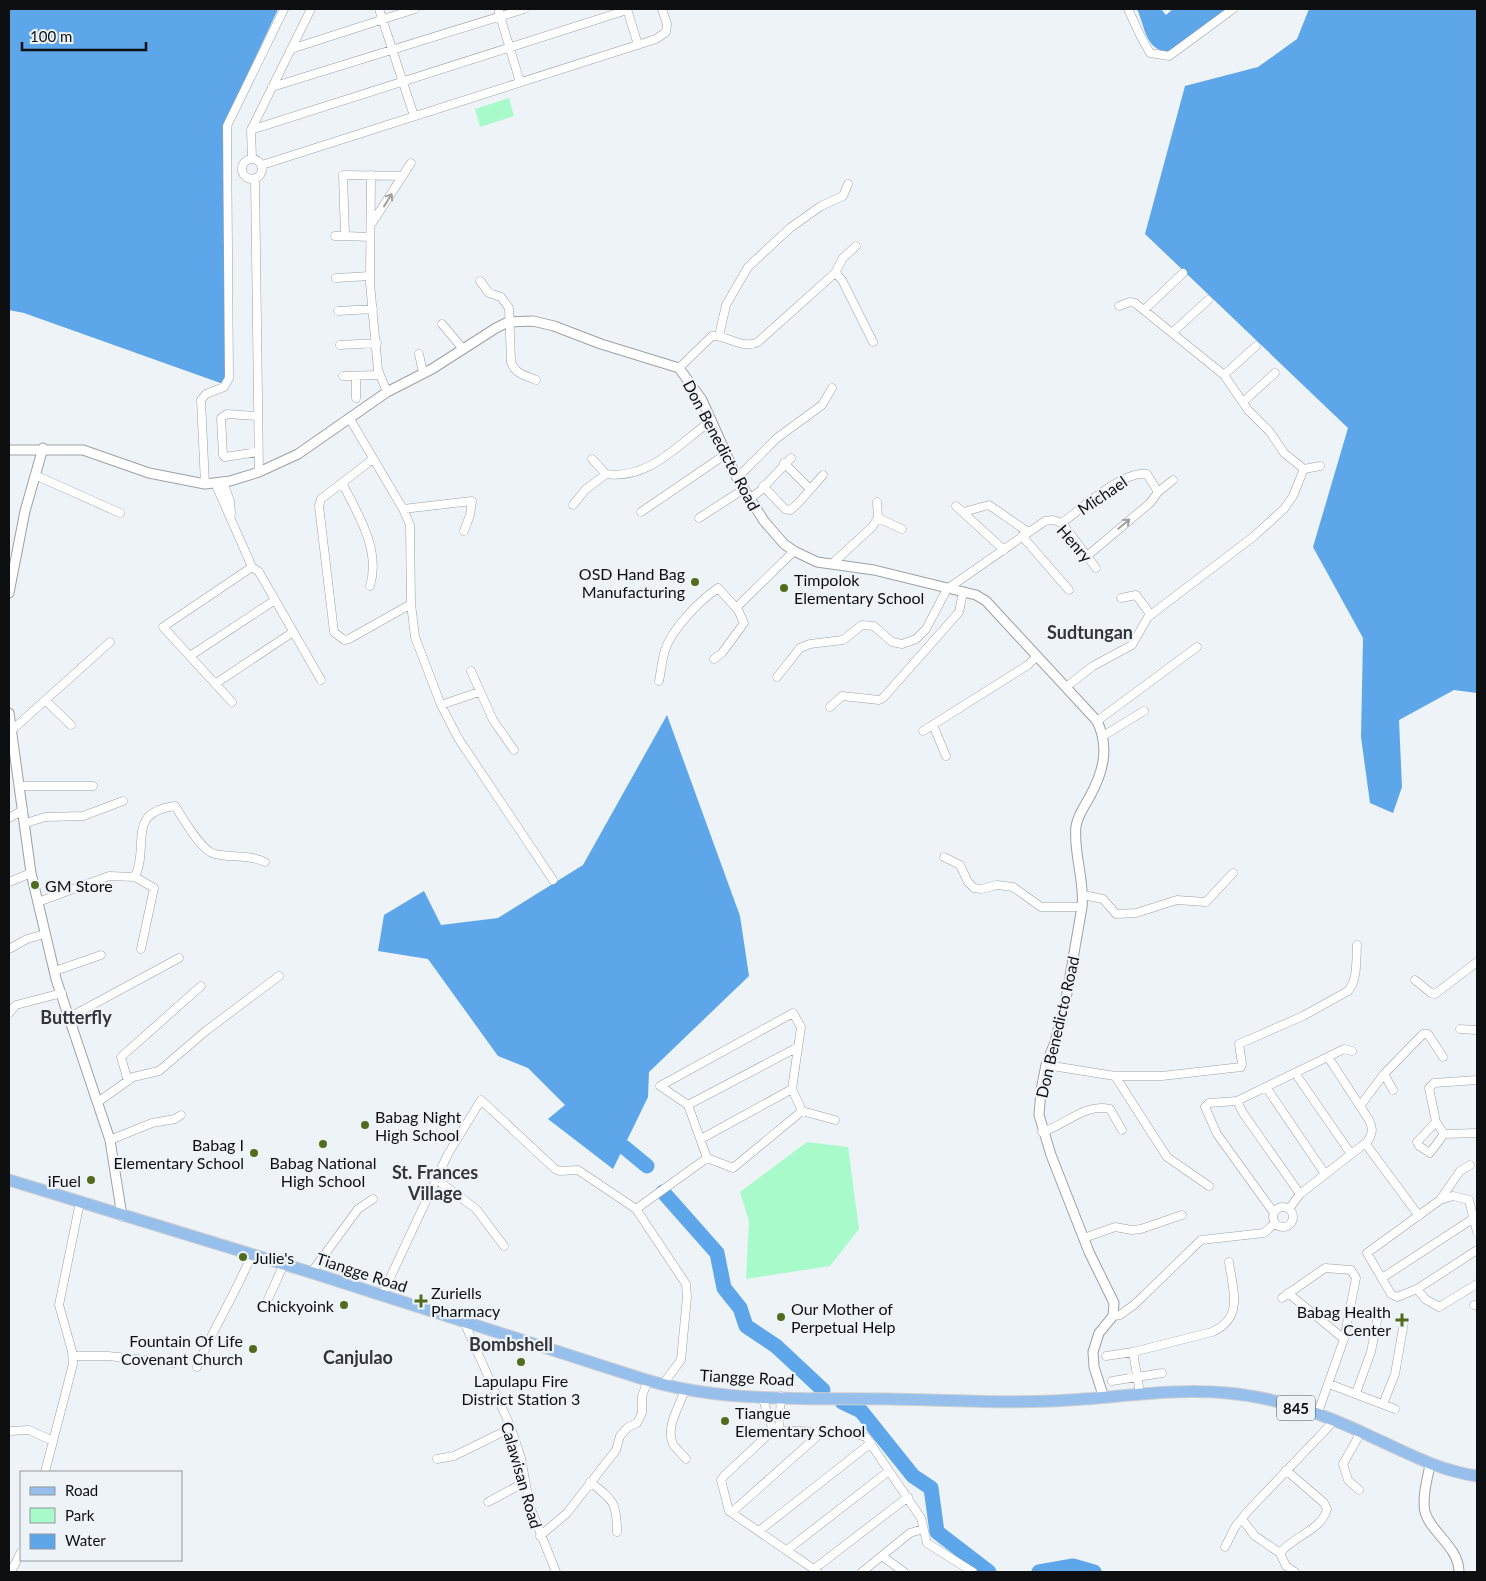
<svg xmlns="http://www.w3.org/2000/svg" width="1486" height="1581" font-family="Lato,sans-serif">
	<rect width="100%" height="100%" fill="#eef3f8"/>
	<path fill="#a8facb" d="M509 98 514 116 480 127 475 109Z
		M807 1142 848 1147 859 1229 830 1266 746 1279 749 1221 740 1192Z"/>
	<path fill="#5da6e9" d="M9 9H278L224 125 226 385 24 313 9 310Z
		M1137 9H1161L1166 15 1173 9H1231L1168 53C1144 47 1146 29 1137 9Z
		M1309 9H1477V693L1454 690 1399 720 1402 787 1393 813 1370 803 1361 737 1363 638 1313 547 1348 428 1145 234 1185 86 1258 67 1297 39Z
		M667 715 740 916 749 976 649 1072 648 1097 613 1169 548 1119 565 1105 528 1068 498 1056 428 959 378 951 384 915 424 891 441 925 498 918 583 865Z"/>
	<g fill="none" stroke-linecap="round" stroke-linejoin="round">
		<path stroke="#5da6e9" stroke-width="15" d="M624 1147 647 1166
			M663 1192 717 1253 724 1288 740 1308 746 1326 776 1346 823 1390
			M842 1402 861 1411 913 1476 931 1488 937 1532 989 1572
			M1039 1572 1073 1566 1094 1572"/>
		<g stroke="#9ca1a6" stroke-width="9">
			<path id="minor" d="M379 9 414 116
				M498 9 520 82
				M627 9 638 45
				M1128 9 1141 37 1150 53 1169 56 1233 9
				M291 49 415 9
				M272 87 524 9
				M251 130 627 10
				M252 159 251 130 311 9
				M242 169a10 10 0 1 1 20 0a10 10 0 1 1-20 0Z
				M262 165 656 39 666 32 667 24 662 9
				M371 175 370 283 378 370 387 392
				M255 178 259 472
				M372 223 411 163
				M335 236H345
				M370 237 345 236 343 175 403 176
				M835 273 843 258 856 246
				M336 278 370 276
				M480 281 489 293 501 297 509 308 511 362C515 374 525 375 536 380
				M1119 306 1130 302 1135 303 1224 375 1248 410 1270 432 1284 453 1304 469 1320 466
				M1144 310 1183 273
				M338 311 373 309
				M442 324 463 349
				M1173 332 1208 300
				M719 336 726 305 748 267 790 228 821 206 843 196 848 184
				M340 345 377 343
				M419 354 423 373
				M679 368 712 336C728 335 742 350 758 342L835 273 842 280 873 342
				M1224 375 1256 346
				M343 376 379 375
				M356 376V398
				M1243 402 1275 373
				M257 416 227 414 221 418 223 455 225 457 258 452
				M350 419 403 509 410 525 411 604 415 637 441 705 458 738 553 880
				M373 459 321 499 319 506 334 632 344 640 349 639 411 604
				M592 459 606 474C650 480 679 443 711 421
				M784 463 809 488
				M35 475 120 513
				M737 478 777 438 822 405 832 388
				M223 482 230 501 231 514
				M215 483 252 567 259 572 321 680
				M342 483C358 514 381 550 370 586
				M205 484 201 400 206 394 224 387 229 378 227 126 284 9
				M763 486 785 509 790 510C797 507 815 483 823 475
				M1158 492 1173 480
				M750 499 761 490 791 458
				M573 505 585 490 606 474
				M956 506 1004 550
				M403 509 472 501 470 515 464 531
				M641 512 726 454
				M963 512 989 505 1028 532
				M699 518 744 489
				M878 518 902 529
				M1062 523C1081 509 1123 470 1147 474L1158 492 1150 503 1087 556
				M1022 536 1069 590
				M833 563 872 527 878 518 877 502
				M1121 598 1136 595 1151 615
				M736 608 794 551
				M190 656 275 600
				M471 671 493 720 514 750
				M777 677 800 648 810 644 843 640 862 625 874 626 892 642 902 644 916 639 926 629 947 589 1045 521 1053 520 1062 523 1096 568
				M659 681C661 671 662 660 665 650 672 629 699 601 718 588L738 610 744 623 722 653 714 659
				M215 684 293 632
				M1066 687 1093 666 1132 645 1148 617 1253 537 1284 509 1293 496 1304 469
				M46 701 71 725
				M232 702 163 627 252 567
				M441 705 479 692
				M830 707 842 696 879 700 883 698 959 612 963 592
				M1097 721 1197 647
				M933 725 946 756
				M12 730 110 642
				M923 731 1028 665 1037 656
				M1103 736 1144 711
				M20 786H93
				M9 818 23 810
				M26 823 45 817 83 816 123 801
				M944 857 960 865 968 882 974 888 981 889 997 885 1013 887 1041 907H1082
				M135 877 154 888 141 949
				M9 882 31 873
				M1083 895 1103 899 1116 914 1136 913 1177 900 1206 902 1233 873
				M38 902 109 876 135 877C150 844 125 813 175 806 183 818 201 851 215 854 232 858 248 854 265 862
				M9 949 27 939 45 934
				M55 971 101 955
				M1415 980 1431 993 1435 994 1477 962
				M9 1013 16 1005 62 993
				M70 1017 179 958
				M1460 1029 1477 1030
				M1046 1065 1115 1076H1162L1241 1067 1242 1064 1239 1044 1303 1016 1348 991C1358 980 1356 959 1357 945
				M1295 1073 1351 1154
				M1384 1074 1393 1090
				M1115 1076 1167 1157 1209 1186
				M1477 1080 1434 1083 1429 1088 1436 1122 1444 1134 1477 1133
				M128 1081 121 1057 201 986
				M1266 1087 1325 1174
				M1237 1101 1243 1113 1300 1194
				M98 1102 133 1077 159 1071 207 1030 279 976
				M688 1105 798 1047
				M1360 1106 1384 1074 1423 1034H1428L1443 1057
				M802 1111 733 1168 707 1158 688 1105 660 1086 793 1013 801 1027 792 1089 802 1111 835 1120
				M1436 1122 1417 1142 1419 1146 1430 1153 1444 1134
				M1042 1132C1066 1125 1084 1103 1110 1109L1122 1130
				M701 1139 792 1089
				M110 1140 152 1123 175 1119 181 1115
				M1365 1143 1419 1216
				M436 1179 476 1209 504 1246
				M1440 1200 1460 1171 1470 1165
				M1273 1217a10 10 0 1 1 20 0a10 10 0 1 1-20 0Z
				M636 1209 707 1158
				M1289 1209 1300 1194 1368 1141C1373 1132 1373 1129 1369 1120L1328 1057
				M1274 1213 1217 1134 1205 1107 1209 1103 1237 1101 1344 1049 1352 1051
				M1477 1232 1469 1200 1453 1196 1440 1200 1367 1253 1391 1294 1397 1297 1417 1289 1477 1250
				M1084 1238 1115 1227 1132 1230 1141 1229 1182 1215
				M311 1273 358 1209 373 1199
				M1382 1278 1474 1218
				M1417 1289 1425 1299 1439 1307 1477 1284
				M1288 1293 1344 1339
				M382 1295 448 1154 481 1100 555 1169 560 1171 578 1170 636 1209 686 1284 687 1297 681 1360 663 1384
				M1282 1298 1325 1268 1351 1270 1356 1278 1344 1339 1317 1415
				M1474 1305 1477 1306
				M264 1308 284 1264
				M1113 1316 1120 1315 1135 1304 1201 1240 1264 1233 1275 1223
				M464 1322 511 1428 521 1458 530 1507 556 1572
				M1133 1352 1140 1393
				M73 1356H108L174 1363
				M1106 1356 1133 1352 1212 1332C1244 1318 1233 1291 1229 1262
				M197 1367C213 1329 236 1293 252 1254
				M1112 1381 1162 1373
				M1329 1384 1395 1409
				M685 1390C680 1405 665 1427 673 1444 676 1449 682 1454 686 1459
				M1356 1393 1371 1352 1377 1321
				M762 1396 773 1430
				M1383 1404 1395 1374 1404 1322
				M773 1430 852 1433 866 1437 921 1518 927 1543 973 1572
				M773 1430 724 1476 721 1480 729 1511 818 1572
				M779 1430 781 1396
				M9 1431 29 1430 53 1441
				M437 1459 454 1456 511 1428
				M45 1472 73 1364 72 1351 59 1305 80 1202
				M590 1482C613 1500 617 1502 617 1532
				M1359 1490 1348 1480 1343 1464 1361 1432
				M488 1502 525 1482
				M732 1512 822 1432
				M1242 1519 1255 1536 1280 1553 1286 1566 1295 1572
				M759 1531 871 1443
				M540 1536 567 1513 616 1450 620 1436 628 1427 637 1423 642 1413V1396L648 1380
				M1225 1547 1235 1527 1248 1511 1333 1422
				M787 1550 889 1471
				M1280 1553C1292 1537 1322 1530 1327 1509L1324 1503 1286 1470
				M882 1556 904 1572
				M814 1569 908 1497
				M11 1572 21 1552
				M862 1572 910 1533 923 1529"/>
		</g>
		<g stroke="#9ca1a6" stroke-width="11">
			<path id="tertiary" d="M9 450H83L149 473 205 484 230 481 259 472 298 454 387 392 432 369 496 328 508 322 533 321 554 326 601 344 679 368 702 400 737 478 764 521 784 544 794 551 817 562 874 570 976 595 986 601 1097 721C1110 748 1103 773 1089 798 1084 807 1078 815 1076 826 1073 853 1085 880 1082 907L1066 999 1055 1042 1046 1065 1041 1090 1039 1115 1051 1155 1089 1252 1114 1303 1113 1316 1099 1333 1093 1352 1094 1367 1104 1398
				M9 593 25 511 43 448
				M9 713 31 873 56 979 110 1140 122 1216
				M1430 1465C1427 1480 1422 1497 1425 1512 1431 1533 1459 1547 1459 1572"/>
		</g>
		<g stroke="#cfcfcf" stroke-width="13">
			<path id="primary" d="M9 1180 316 1274 643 1379C721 1403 808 1398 889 1399 949 1400 1010 1404 1069 1400 1122 1397 1174 1388 1227 1393 1276 1397 1329 1416 1374 1438 1410 1454 1437 1470 1477 1476"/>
		</g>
		<use href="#minor" stroke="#fff" stroke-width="8"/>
		<use href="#tertiary" stroke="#fff" stroke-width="9"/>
		<use href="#primary" stroke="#97bfec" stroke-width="11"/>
	</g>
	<defs><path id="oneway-shaft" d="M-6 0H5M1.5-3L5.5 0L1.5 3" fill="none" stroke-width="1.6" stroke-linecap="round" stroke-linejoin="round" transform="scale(1.25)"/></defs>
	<g stroke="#9f9fa0">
		<use href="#oneway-shaft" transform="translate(388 200) rotate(-58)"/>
		<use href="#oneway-shaft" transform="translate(1124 524) rotate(-40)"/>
	</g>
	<g fill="#536b1c" stroke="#eef3f8" stroke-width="2">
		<circle cx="695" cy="582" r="5"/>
		<circle cx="784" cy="588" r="5"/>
		<circle cx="35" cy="885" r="5"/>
		<circle cx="365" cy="1125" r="5"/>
		<circle cx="323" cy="1144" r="5"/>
		<circle cx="254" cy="1153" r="5"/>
		<circle cx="91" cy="1180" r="5"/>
		<circle cx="243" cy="1257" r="5"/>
		<path d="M418.5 1293.5h5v5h5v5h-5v5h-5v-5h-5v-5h5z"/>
		<circle cx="344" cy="1305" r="5"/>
		<circle cx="781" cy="1317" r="5"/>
		<path d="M1399.5 1312.5h5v5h5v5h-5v5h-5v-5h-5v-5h5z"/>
		<circle cx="253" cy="1349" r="5"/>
		<circle cx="521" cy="1362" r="5"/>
		<circle cx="725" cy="1421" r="5"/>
	</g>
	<g text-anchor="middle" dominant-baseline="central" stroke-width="4.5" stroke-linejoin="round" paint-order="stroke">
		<rect fill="#eef3f8" stroke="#515356" stroke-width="1" x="1277" y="1395.5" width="38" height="25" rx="4"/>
		<g font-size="15" font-weight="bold" fill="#0e0f11">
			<text x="1296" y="1408">845</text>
		</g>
		<g font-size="16" fill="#0e0f11" stroke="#eef3f8">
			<text transform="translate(722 445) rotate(62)">Don Benedicto Road</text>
			<text transform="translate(1102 495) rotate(-34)">Michael</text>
			<text transform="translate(1075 543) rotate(49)">Henry</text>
			<text transform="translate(1057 1027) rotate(-77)">Don Benedicto Road</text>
			<text transform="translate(362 1272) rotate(18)">Tiangge Road</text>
			<text transform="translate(747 1377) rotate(3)">Tiangge Road</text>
			<text transform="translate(522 1475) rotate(74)">Calawisan Road</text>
		</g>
		<g font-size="16" fill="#0e0f11" stroke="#eef3f8" text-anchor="start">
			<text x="685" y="573" text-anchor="end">OSD Hand Bag<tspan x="685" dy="18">Manufacturing</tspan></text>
			<text x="794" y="579">Timpolok<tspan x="794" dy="18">Elementary School</tspan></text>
			<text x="45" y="885">GM Store</text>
			<text x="375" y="1116">Babag Night<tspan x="375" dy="18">High School</tspan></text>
			<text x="244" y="1144" text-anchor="end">Babag I<tspan x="244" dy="18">Elementary School</tspan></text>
			<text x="323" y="1162" text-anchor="middle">Babag National<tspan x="323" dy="18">High School</tspan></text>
			<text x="81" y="1180" text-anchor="end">iFuel</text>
			<text x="253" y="1257">Julie's</text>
			<text x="431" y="1292">Zuriells<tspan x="431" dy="18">Pharmacy</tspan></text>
			<text x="334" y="1305" text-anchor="end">Chickyoink</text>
			<text x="791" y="1308">Our Mother of<tspan x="791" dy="18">Perpetual Help</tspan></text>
			<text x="1391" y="1311" text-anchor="end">Babag Health<tspan x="1391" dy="18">Center</tspan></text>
			<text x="243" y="1340" text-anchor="end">Fountain Of Life<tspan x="243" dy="18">Covenant Church</tspan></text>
			<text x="521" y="1380" text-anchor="middle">Lapulapu Fire<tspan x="521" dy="18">District Station 3</tspan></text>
			<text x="735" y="1412">Tiangue<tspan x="735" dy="18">Elementary School</tspan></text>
		</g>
		<g font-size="18" font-weight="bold" fill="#32363a" stroke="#eef3f8">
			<text x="1090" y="632">Sudtungan</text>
			<text x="76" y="1017">Butterfly</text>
			<text x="435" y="1172">St. Frances<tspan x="435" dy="21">Village</tspan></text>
			<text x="511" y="1344">Bombshell</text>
			<text x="358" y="1357">Canjulao</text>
		</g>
	</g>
	<rect width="1486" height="1581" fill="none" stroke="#0e0f11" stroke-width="20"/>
	<rect x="20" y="1471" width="162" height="90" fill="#eef3f8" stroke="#94989c"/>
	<rect x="30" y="1487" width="25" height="8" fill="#97bfec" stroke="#94989c"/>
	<text x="65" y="1496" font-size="15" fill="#0e0f11">Road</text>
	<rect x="30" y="1508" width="25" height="15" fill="#a8facb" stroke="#94989c"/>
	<text x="65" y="1521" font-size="15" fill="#0e0f11">Park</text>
	<rect x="30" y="1534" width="25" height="15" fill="#5da6e9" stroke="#94989c"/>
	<text x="65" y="1546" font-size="15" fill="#0e0f11">Water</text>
	<path d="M22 42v8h124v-8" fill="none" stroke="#0e0f11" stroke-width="2.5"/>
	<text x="30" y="42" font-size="15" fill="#0e0f11" stroke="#eef3f8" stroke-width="4" paint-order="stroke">100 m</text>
</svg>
